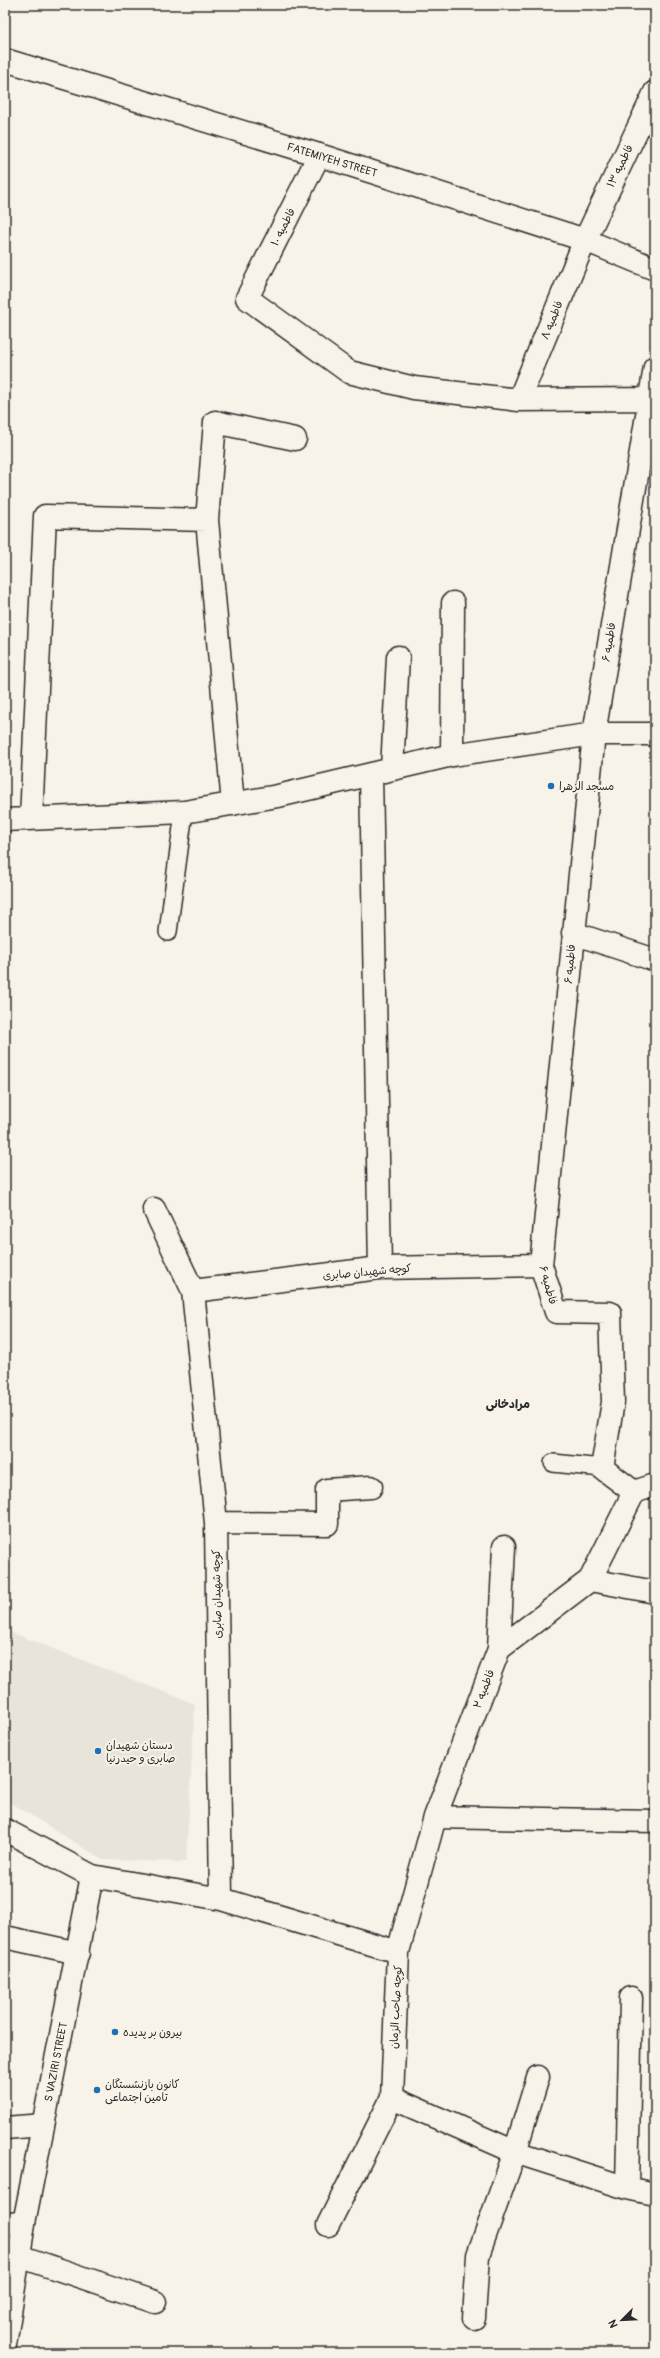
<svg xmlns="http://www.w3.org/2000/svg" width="660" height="2358" font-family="Pangolin,'Playpen Sans Arabic',sans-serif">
	<rect width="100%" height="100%" fill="#f7f3e8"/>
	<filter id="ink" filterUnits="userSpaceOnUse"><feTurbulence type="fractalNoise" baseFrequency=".025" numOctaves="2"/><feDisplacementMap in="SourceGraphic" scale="8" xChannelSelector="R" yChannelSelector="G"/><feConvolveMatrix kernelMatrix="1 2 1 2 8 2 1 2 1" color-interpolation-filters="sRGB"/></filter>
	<g filter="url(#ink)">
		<path fill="#e8e4da" d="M5 1630 195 1704 186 1862 103 1860 5 1799Z"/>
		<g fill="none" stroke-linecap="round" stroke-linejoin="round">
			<g stroke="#2b2b2b" stroke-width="20">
				<path id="lane" d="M168 932 184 812
					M553 1463 602 1468"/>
			</g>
			<g stroke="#2b2b2b" stroke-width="25">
				<path id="street" d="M319 155 247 298 349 372 414 388 519 400 649 399
					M519 400 585 240
					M452 755 453 603
					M392 769 398 657
					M371 774 380 1268
					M233 804 207 520 215 422 295 439
					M31 819 45 516 207 520
					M5 820 184 812 278 796 452 755 594 734H655
					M573 933 655 960
					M154 1209 193 1291
					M634 1492 602 1468 613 1402 610 1313 556 1312 541 1265 594 734 655 367
					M216 1523 327 1524V1490L371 1487
					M590 1580 655 1592
					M499 1649 504 1547
					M435 1817 655 1821
					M92 1876 221 1899 398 1952 392 2098 515 2152 627 2188 655 2194
					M221 1899 216 1523 193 1291 380 1268 541 1265
					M5 1937 78 1953
					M398 1952 435 1817 499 1649 590 1580 634 1492 655 1485
					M5 2128 43 2125
					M627 2188 631 1998
					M5 2224 24 2223
					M328 2225 392 2098
					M19 2256 155 2302
					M474 2318 478 2255 515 2152 538 2077"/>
			</g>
			<g stroke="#2b2b2b" stroke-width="25">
				<path id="secondary" d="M5 60 319 155 585 240 655 269
					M585 240 655 92
					M5 1830 92 1876 24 2223 5 2345"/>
			</g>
			<use href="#lane" stroke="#f7f3e8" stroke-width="17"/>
			<use href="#street" stroke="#f7f3e8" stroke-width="22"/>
			<use href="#secondary" stroke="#f7f3e8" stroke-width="22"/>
		</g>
	</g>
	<g fill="#1f6fb2" stroke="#f7f3e8" stroke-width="1.5">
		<circle cx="551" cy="786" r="4"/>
		<circle cx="98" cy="1751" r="4"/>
		<circle cx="115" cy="2032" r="4"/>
		<circle cx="97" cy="2090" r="4"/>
	</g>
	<g text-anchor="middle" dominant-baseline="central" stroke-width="4" stroke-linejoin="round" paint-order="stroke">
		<g font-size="11" fill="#2b2b2b" stroke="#f7f3e8">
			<text transform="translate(332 160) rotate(17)">FATEMIYEH STREET</text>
			<text transform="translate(620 166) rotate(-64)">فاطمیه ۱۳</text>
			<text transform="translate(283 227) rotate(-63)">فاطمیه ۱۰</text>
			<text transform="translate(552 320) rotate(-68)">فاطمیه ۸</text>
			<text transform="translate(609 642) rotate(-81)">فاطمیه ۶</text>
			<text transform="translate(570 964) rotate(-85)">فاطمیه ۶</text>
			<text transform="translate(367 1272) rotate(-5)">کوچه شهیدان صابری</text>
			<text transform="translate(548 1285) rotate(74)">فاطمیه ۶</text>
			<text transform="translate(217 1594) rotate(-91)">کوچه شهیدان صابری</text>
			<text transform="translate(484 1689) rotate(-69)">فاطمیه ۲</text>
			<text transform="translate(396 2007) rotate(-87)">کوچه صاحب الزمان</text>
			<text transform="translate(56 2062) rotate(-79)">S VAZIRI STREET</text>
		</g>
		<g font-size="11" fill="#2b2b2b" stroke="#f7f3e8" text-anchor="start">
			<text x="559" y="786">مسجد الزهرا</text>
			<text x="106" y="1745">دبستان شهیدان<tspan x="106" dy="13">صابری و حیدرنیا</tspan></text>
			<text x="123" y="2032">بیرون بر پدیده</text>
			<text x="105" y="2084">کانون بازنشستگان<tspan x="105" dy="13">تامین اجتماعی</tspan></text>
		</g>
		<g font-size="12" font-weight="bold" fill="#2b2b2b" stroke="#f7f3e8">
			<text x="508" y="1404">مرادخانی</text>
		</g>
	</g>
	<rect width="660" height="2358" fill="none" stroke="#f7f3e8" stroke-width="20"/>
	<rect x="10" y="10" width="640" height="2338" fill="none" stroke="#2b2b2b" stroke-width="1.5" filter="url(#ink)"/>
	<g transform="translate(622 2320) rotate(246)" stroke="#f7f3e8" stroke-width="3" paint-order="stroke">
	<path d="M0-3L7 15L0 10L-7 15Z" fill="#2b2b2b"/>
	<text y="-6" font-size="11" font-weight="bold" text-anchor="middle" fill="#2b2b2b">N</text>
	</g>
</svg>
